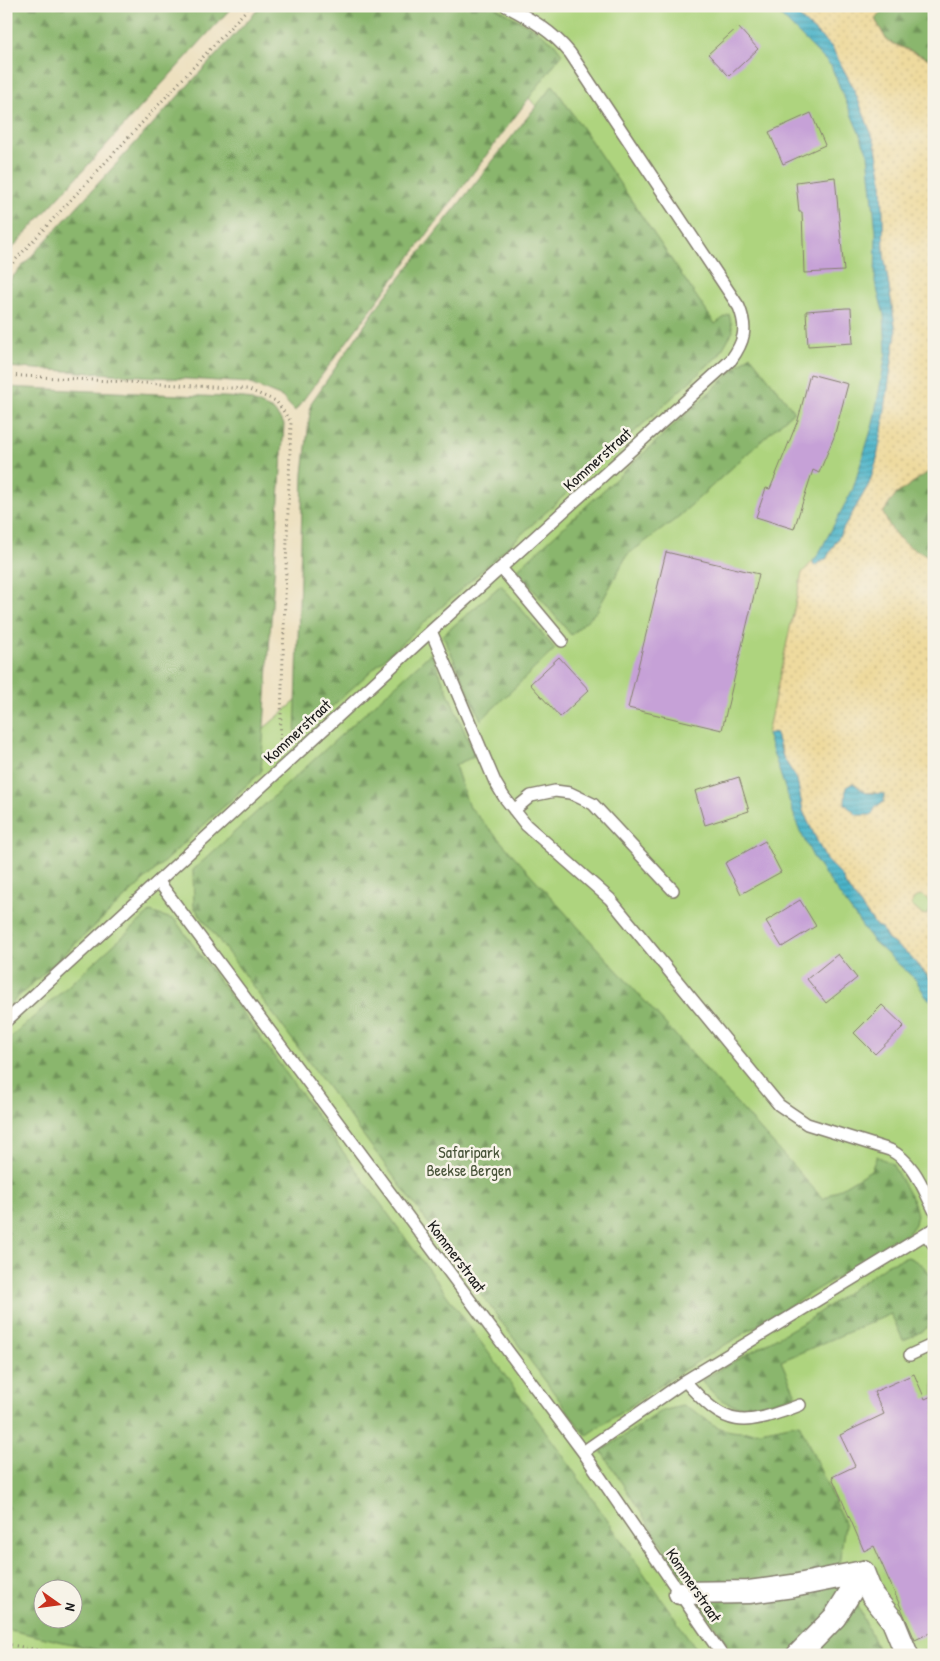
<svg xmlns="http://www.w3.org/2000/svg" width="940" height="1661" font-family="'Patrick Hand',sans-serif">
	<defs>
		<pattern id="forest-firs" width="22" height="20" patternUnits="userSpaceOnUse" patternTransform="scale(1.25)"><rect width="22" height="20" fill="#8ab66d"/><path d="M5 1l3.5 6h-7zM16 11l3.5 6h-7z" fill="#709359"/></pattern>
		<pattern id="sand-dots" width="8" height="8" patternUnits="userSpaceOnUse" patternTransform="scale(1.25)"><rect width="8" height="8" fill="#eeda9e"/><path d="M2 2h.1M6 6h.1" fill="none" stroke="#ccba88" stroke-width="1.8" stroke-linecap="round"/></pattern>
		<pattern id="water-rules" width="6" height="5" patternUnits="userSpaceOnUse" patternTransform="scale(1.25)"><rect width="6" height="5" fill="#4bb4c9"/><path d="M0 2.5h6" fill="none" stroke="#3e92a2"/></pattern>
	</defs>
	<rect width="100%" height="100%" fill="#f7f3e8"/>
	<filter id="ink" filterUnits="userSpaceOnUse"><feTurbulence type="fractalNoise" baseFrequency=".02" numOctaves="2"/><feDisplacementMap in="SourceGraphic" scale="10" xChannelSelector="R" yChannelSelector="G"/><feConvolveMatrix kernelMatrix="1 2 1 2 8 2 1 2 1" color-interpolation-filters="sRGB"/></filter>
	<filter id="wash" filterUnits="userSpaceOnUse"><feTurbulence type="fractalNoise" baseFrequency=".0096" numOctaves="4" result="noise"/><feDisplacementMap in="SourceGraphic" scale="20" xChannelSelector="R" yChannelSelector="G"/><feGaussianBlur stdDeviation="1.12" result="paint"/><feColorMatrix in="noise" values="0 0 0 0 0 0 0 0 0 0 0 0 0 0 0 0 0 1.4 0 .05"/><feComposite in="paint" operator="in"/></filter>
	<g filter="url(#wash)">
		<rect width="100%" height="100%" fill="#ede0bf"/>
		<path fill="#aed47e" stroke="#65784d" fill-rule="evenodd" d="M456 6H934V1655H6V955L47 913 721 339ZM42 1588H72V1618H42Z"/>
		<path fill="url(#forest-firs)" stroke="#536944" fill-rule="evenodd" d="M6 6H233L6 255Z
			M261 6H493L533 28 554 43 562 54 295 411 282 397 248 383 6 367V284Z
			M886 6H934V61L887 41 875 19Z
			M553 85 715 324 729 314 733 331 719 355 295 740 303 474 311 403 380 303Z
			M750 355 794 411 676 519 627 555 597 611 571 635 517 570Z
			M6 387 245 398 273 410 284 424 261 772 6 1008Z
			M934 468V558C906 547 895 540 883 513L895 495Z
			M501 585 555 649 481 720 443 635Z
			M431 653 475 756 455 765 468 805 823 1199 871 1170 877 1156 892 1164 914 1203 917 1215 915 1224 908 1234 682 1371 586 1436 194 907 193 870Z
			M150 912 175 920 559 1450 700 1655H120L6 1629V1042ZM72 1588V1618H42V1588Z
			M908 1257C933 1269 934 1279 934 1305 934 1312 934 1318 930 1324 923 1332 913 1336 903 1340L891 1314 781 1361 796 1395C773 1401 741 1415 719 1398 713 1394 708 1387 702 1381L703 1379 808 1320 888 1264Z
			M682 1406C699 1410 704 1421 718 1427 743 1438 773 1428 799 1423L845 1525 839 1564 880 1655H734L601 1451 662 1411Z"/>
		<path fill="url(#sand-dots)" stroke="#857b5d" fill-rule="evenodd" d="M787 6H886L875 19 887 41 934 61V468L895 495 883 513C895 540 906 547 934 558V984C924 966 902 956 888 940 884 935 884 930 876 926L846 886 842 876 826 860 803 811 797 780 783 757 781 747 769 733 767 734 802 573 813 561 814 566 826 559 869 484 876 463 896 332 884 255 882 180 875 143 853 87 831 46ZM853 783 866 793 875 792 882 804 876 806ZM920 895C929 897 934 907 927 915L921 914 912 906 913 899Z"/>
		<path fill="url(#water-rules)" stroke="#346872" d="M771 6H787L831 46 853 87 875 143 882 180 884 255 896 332 882 431 876 463 869 484 826 559 814 566 813 561 818 555 853 489 873 424 886 353 884 315 875 282 876 232 868 154 831 66Z
			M775 732 783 757 797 780 803 811 826 860 842 876 846 886 876 926 882 928 887 939 907 953 931 980 934 984V1002L926 997 916 980 872 940 814 859 798 827 767 734Z
			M853 783 866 793 884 794V802L876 806 872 815H857L845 804 846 787Z"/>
		<g id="blocks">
			<path fill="#c6a1d7" d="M738 27 758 49 729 76 708 54Z
				M811 113 825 145 783 164 769 132Z
				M835 177 844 271 804 273 802 212H799L796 182Z
				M846 308H851L853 343 808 346 806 311Z
				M810 374 848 384 834 437 819 473 813 470 794 529 756 517 766 488 770 489 798 420Z
				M666 552 759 574 722 730 628 708Z
				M559 657 589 690 560 717 530 684Z
				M739 777 749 811 705 825 695 791Z
				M765 841 781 872 741 894 725 863Z
				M800 900 816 926 782 947 766 921Z
				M838 954 857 978 826 1003 807 979Z
				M882 1005 904 1026 875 1054 854 1033Z
				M914 1374 925 1399 934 1395V1631L915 1640 874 1546 864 1551 832 1477 855 1466 840 1435 884 1414 874 1392Z"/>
		</g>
	</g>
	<g filter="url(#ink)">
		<use href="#blocks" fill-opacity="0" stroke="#847e6e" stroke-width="1"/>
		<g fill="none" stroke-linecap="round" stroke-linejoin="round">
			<g stroke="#847e6e" stroke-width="14">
				<path id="lane" d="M501 568 562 641
					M431 631 495 782 504 797 526 825 610 899 779 1105 807 1124 890 1150C914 1162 922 1186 934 1210
					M514 810 531 796 555 791 570 793 593 804 673 890
					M159 882 583 1452 722 1655
					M6 1021 431 631 731 360C744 342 748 329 739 307L570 53C552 31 531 19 506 6
					M926 1235 934 1245
					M910 1355 934 1344
					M685 1381C727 1429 742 1427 800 1405
					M583 1452 685 1381 934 1229"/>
			</g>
			<g stroke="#847e6e" stroke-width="25">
				<path id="street" d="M863 1572 872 1595 893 1621 907 1655
					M680 1593 749 1592 793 1586 863 1572
					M798 1655 835 1617 863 1572"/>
			</g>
			<path stroke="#847e6e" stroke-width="3" stroke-dasharray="1 4" stroke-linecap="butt" d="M6 270 250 6
				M6 375 247 389 276 401 291 422 280 745
				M6 1644 68 1655"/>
			<use href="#lane" stroke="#fff" stroke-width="11"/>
			<use href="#street" stroke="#fff" stroke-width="22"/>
		</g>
	</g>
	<g text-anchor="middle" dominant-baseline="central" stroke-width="5" stroke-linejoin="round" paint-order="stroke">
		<g font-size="16" fill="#1c1c1c" stroke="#f7f3e8">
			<text transform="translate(597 459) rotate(-42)">Kommerstraat</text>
			<text transform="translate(297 731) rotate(-43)">Kommerstraat</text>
			<text transform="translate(457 1256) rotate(53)">Kommerstraat</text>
			<text transform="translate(694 1585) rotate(56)">Kommerstraat</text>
		</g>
		<g font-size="16" fill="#485339" stroke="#f7f3e8">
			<text x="469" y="1152">Safaripark<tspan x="469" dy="18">Beekse Bergen</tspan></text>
		</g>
	</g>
	<rect width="940" height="1661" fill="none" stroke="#f7f3e8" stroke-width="25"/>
	<g transform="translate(58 1604) rotate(104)"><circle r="24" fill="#f7f3e8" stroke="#9f9d96"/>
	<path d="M0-4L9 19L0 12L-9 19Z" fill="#c8321e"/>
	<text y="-8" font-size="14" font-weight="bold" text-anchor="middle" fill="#1c1c1c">N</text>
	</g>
</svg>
